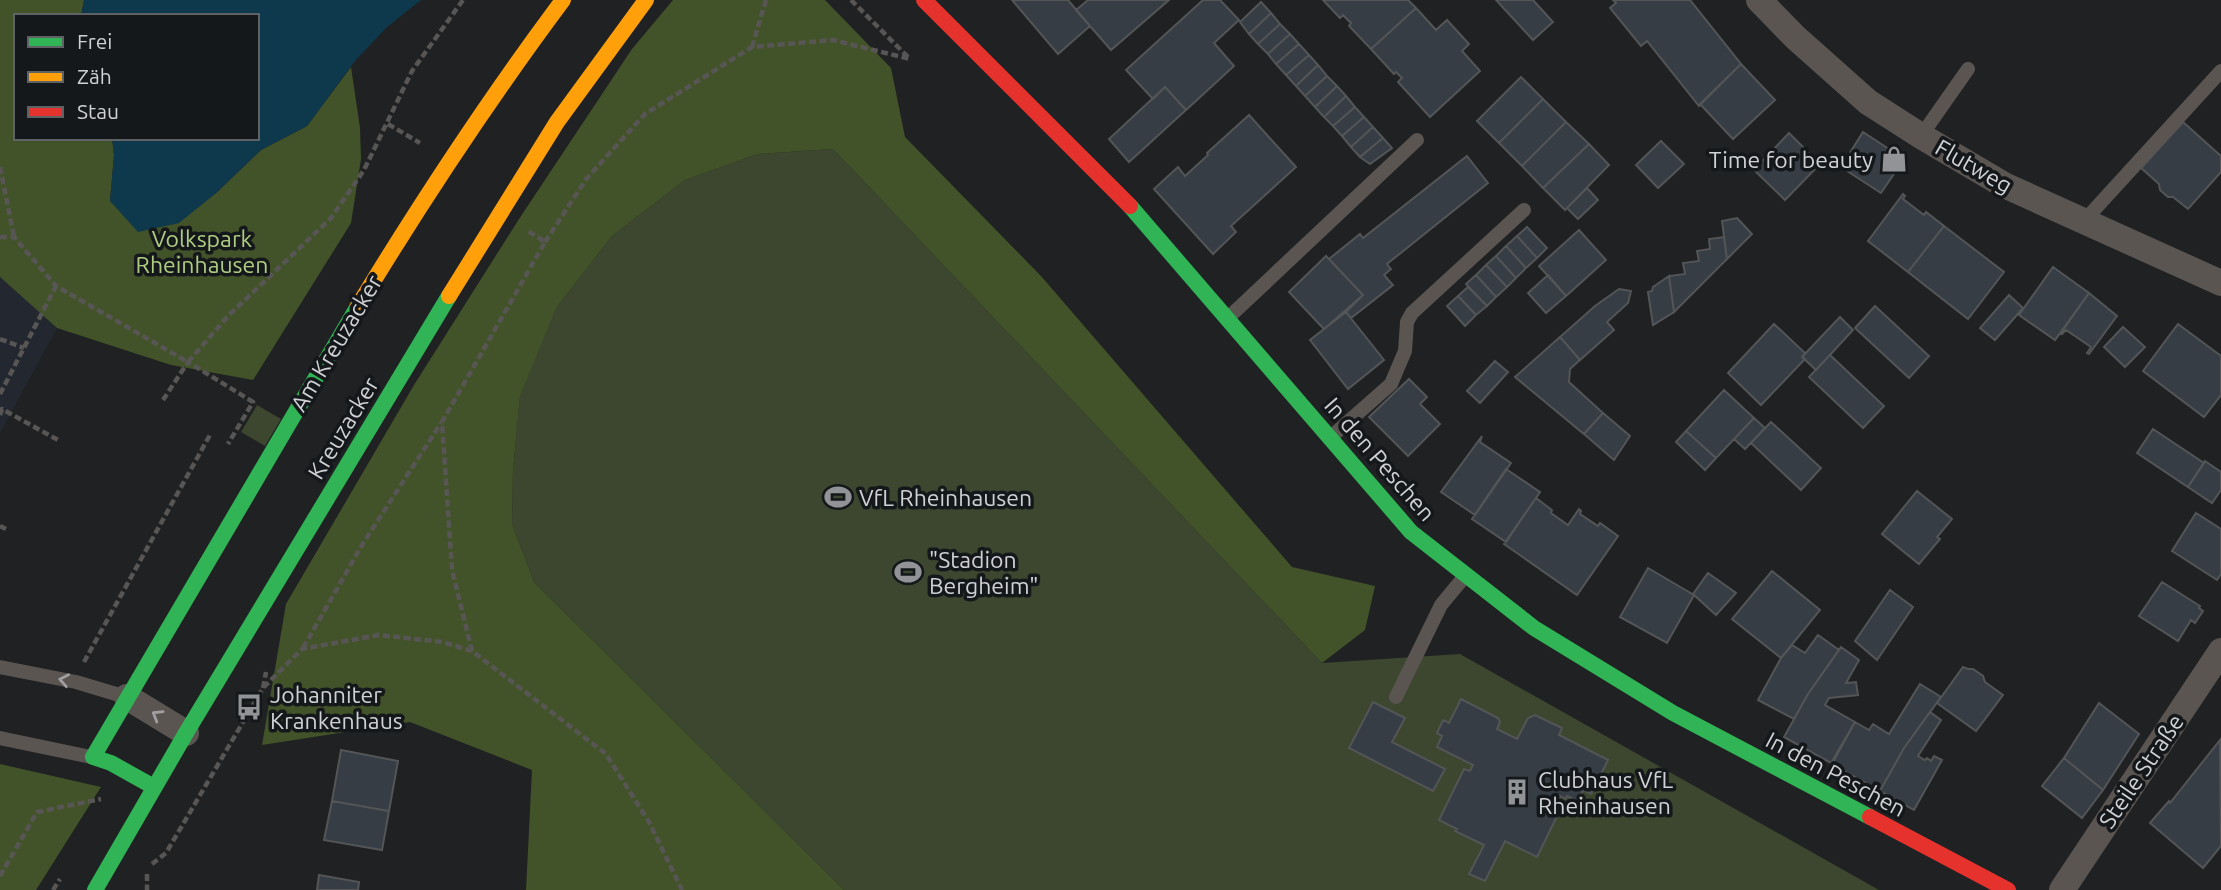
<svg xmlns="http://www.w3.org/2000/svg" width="2221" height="890" font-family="Ubuntu,sans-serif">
	<rect width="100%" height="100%" fill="#1f2123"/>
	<path fill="#232830" d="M0 277 57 328 0 433Z"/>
	<path fill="#3d472f" d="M833 149 1322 663 1460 654 1879 890H844L534 582 512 524 513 470 520 395 557 307 612 236 685 180 758 154Z
		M257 405 281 419 265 446 241 432Z"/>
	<path fill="#435329" d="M0 0H84L81 16H16V138H112L114 155 110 201 215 194 261 150 307 126 351 67 360 128 361 159 351 223 253 380 171 365 57 328 0 277Z
		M673 0H825L891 68 905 137 1041 276 1292 567 1375 586 1365 630 1322 663 833 149 758 154 685 180 612 236 557 307 520 396 513 470 512 524 534 582 844 890H526L532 770 410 722 262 745 286 604 414 385 519 219 632 49Z
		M0 764 101 787 36 890H0Z"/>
	<path fill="#0e384c" d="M84 0H421L386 28 355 61 307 126 261 150 215 194 179 223 138 232 110 201 114 155 112 138H257V16H81Z"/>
	<path fill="#363d45" stroke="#535556" stroke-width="2" d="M1012 0H1068L1090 26 1058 54Z
		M1088 0H1169L1111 50 1076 10Z
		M1203 0H1220L1239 20 1214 43 1234 66 1186 110 1165 87 1153 99 1126 70Z
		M1323 0H1408L1416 8 1371 49 1349 26 1351 23 1343 15 1340 18Z
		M1496 0H1533L1553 22 1533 40Z
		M1613 0H1690L1741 64 1699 106 1647 41 1641 46 1610 8 1616 3Z
		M1261 2 1271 13 1249 34 1240 22Z
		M1416 8 1436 30 1447 20 1469 44 1462 51 1480 71 1430 117 1398 82 1402 78 1396 72 1394 74 1371 49Z
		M1271 13 1280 24 1258 44 1249 34Z
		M1280 24 1290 34 1268 54 1258 44Z
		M1290 34 1299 44 1276 64 1268 54Z
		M1299 44 1309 55 1286 75 1276 64Z
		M1309 55 1318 65 1296 86 1286 75Z
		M1741 64 1775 100 1733 139 1700 104Z
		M1318 65 1327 76 1305 96 1296 86Z
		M1327 76 1337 86 1315 107 1305 96Z
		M1521 77 1543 99 1499 143 1477 121Z
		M1337 86 1346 96 1324 117 1315 107Z
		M1165 87 1186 110 1129 162 1109 139Z
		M1346 96 1355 107 1333 126 1324 117Z
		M1543 99 1566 122 1522 166 1499 143Z
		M1355 107 1364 117 1342 136 1333 126Z
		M1249 115 1296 167 1231 226 1236 232 1213 254 1154 189 1178 167 1185 176 1208 155 1207 153Z
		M1364 117 1373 127 1351 147 1342 136Z
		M1566 122 1589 144 1543 188 1522 166Z
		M2183 122 2221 156V172L2188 209 2173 197H2168L2160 190 2159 184 2141 168Z
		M1373 127 1383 138 1360 157 1351 147Z
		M1863 132 1904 159 1881 193 1841 167Z
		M1789 133 1820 164 1785 200 1754 170Z
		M1383 138 1392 148 1370 164 1360 157Z
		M1661 141 1684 164 1658 188 1636 165Z
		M1589 144 1609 165 1565 210 1543 188Z
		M1467 156 1488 183 1387 264 1391 269 1384 275 1393 285 1351 318 1346 312 1363 295 1329 259 1360 234 1363 238Z
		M1587 188 1598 200 1578 219 1567 208Z
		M1903 194 1905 196 1903 199 1924 215 1926 212 1944 226 1908 272 1868 241Z
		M1737 218 1752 234 1727 259 1722 221Z
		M1944 226 2004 272 1968 319 1908 272Z
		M1527 227 1547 248 1537 258 1517 236Z
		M1579 230 1606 260 1566 296 1539 266Z
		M1517 236 1537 258 1526 268 1506 246Z
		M1724 237 1727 259 1674 312 1669 276 1685 274 1683 263 1699 261 1697 251 1710 249 1709 239Z
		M1506 246 1526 268 1516 278 1496 256Z
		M1326 256 1363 295 1324 329 1289 292Z
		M1496 256 1516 278 1507 287 1486 265Z
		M1486 265 1507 287 1496 297 1476 275Z
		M2053 267 2089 293 2055 340 2019 315Z
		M1476 275 1496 297 1487 306 1466 284Z
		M1548 275 1566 296 1546 313 1528 293Z
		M1669 276 1674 312 1653 325 1648 292 1652 291 1653 287Z
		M1468 287 1487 306 1476 315 1458 296Z
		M1619 289 1631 291 1628 303 1607 322 1614 330 1580 360 1560 337 1595 306Z
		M2089 293 2117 316 2089 354 2087 353 2091 347 2066 330 2062 334 2061 333Z
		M2009 295 2023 308 1995 340 1980 328Z
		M1458 296 1476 315 1465 326 1447 306Z
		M1875 306 1929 356 1909 378 1855 328Z
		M1346 312 1384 360 1348 389 1310 340Z
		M1840 317 1853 330 1816 370 1802 357Z
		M1774 324 1805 353 1802 357 1805 359 1761 405 1728 373Z
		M2178 324 2221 356V395L2204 417 2143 371Z
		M2123 327 2145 347 2125 367 2104 347Z
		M1560 337 1580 360 1570 369 1569 382 1603 413 1584 434 1515 377Z
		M1830 355 1884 406 1863 428 1809 377Z
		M1495 361 1508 372 1480 403 1467 391Z
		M1409 379 1427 397 1420 404 1440 424 1408 456 1369 417Z
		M1724 390 1754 418 1716 458 1686 431Z
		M1603 413 1630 436 1614 460 1584 434Z
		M1754 418 1765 428 1745 449 1734 439Z
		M1771 422 1821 468 1801 490 1751 443Z
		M2153 429 2204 463 2188 487 2137 453Z
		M1686 431 1716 458 1705 470 1676 442Z
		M1482 436 1480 442 1511 463 1475 515 1441 492Z
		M2205 461 2221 472V490L2212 503 2188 487Z
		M1506 469 1540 492 1506 542 1472 519Z
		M1917 491 1952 519 1937 537 1940 539 1919 564 1882 534Z
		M1536 498 1552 510 1551 513 1568 525 1579 509 1581 511 1580 514 1598 526 1600 523 1618 536 1577 595 1504 544Z
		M2196 513 2221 529V574L2217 580 2172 551Z
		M1648 568 1694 595 1667 643 1620 617Z
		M1772 571 1820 610 1781 658 1732 619Z
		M1708 573 1736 593 1716 615 1693 594Z
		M2162 582 2200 606 2199 608 2203 611 2195 623 2191 620 2178 641 2139 616Z
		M1890 590 1913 607 1877 660 1855 641Z
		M1818 635 1839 650 1808 694 1794 719 1758 700 1781 658 1792 645 1805 653Z
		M1841 647 1859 660 1846 683 1856 682 1858 695 1829 698 1825 705 1855 722 1831 763 1784 737 1808 694Z
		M1963 667 1968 669H1973L1983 676 1985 682 2003 695 1976 731 1937 703Z
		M1920 684 1941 697 1904 748 1880 791 1832 764 1855 722 1869 730 1873 724 1889 734Z
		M1461 699 1498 718 1500 722 1497 729 1517 739 1528 718 1535 715 1562 728 1559 735 1608 760 1591 794 1583 790 1577 801 1567 796 1565 799 1560 796 1557 803 1562 806 1537 857 1505 841 1485 881 1469 874 1484 845 1455 831 1457 829 1439 820 1464 769 1470 771 1473 765 1437 747 1442 736 1437 733 1443 720 1449 723Z
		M1373 702 1405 718 1392 742 1445 769 1433 791 1349 748Z
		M2099 703 2139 734 2103 790 2064 758Z
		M1930 712 1941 720 1918 756 1925 760 1927 758 1931 761 1934 756 1942 760 1914 810 1880 791 1904 748Z
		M2220 740 2221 846 2203 868 2150 823 2169 801 2170 803Z
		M341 750 398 761 389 811 332 801Z
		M2064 758 2103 790 2082 818 2042 786Z
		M332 801 389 811 382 850 324 840Z
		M319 875 359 882 358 890H317Z"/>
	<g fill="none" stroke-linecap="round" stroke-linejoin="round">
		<path stroke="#585655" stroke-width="4.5" stroke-dasharray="7 3.5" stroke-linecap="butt" d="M851 0 909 58
			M752 47 766 0
			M388 124 420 143
			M0 167 14 237
			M0 237H14L56 286 188 362 228 316 331 218 364 170 412 71 463 0
			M545 242 587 178 645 114 752 47 833 40 910 59
			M0 339 24 348
			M0 394 56 286
			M163 400 188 362 253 402 228 444
			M0 415 2 409 58 440
			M0 526 6 529
			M303 648 362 545 441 423
			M472 651 452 570 442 422 545 242 528 231
			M84 662 211 433
			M263 688 266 672
			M152 864 166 853 263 688 302 649 379 635 442 642 472 651 606 754 649 822 682 890
			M147 874V890
			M0 876 37 812 101 799
			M53 890 60 879"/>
		<path stroke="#5b5552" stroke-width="14" d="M1921 136 1968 69
			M2084 221 2221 71
			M1229 317 1417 140
			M1332 436 1391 384 1405 351 1407 322 1412 313 1524 210
			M0 667 76 682 126 697
			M1396 697 1441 605 1465 576
			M0 738 91 757"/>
		<path stroke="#5b5552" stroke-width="26" d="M1759 0 1795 37 1868 102 1921 136 2004 185 2221 283
			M127 697 186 733
			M2062 890 2221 651"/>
		<path stroke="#30b455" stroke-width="16" d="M1130 206 1411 532 1534 628 1673 713 1870 817
			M154 787 111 763 93 757 358 306
			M95 890 186 733 449 296"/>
		<path stroke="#ff9f0a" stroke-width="16" d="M449 296 557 122 646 0
			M358 306C422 201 489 99 563 0"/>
		<path stroke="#e5322d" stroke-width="16" d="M924 0 1130 206
			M1870 817 2008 890"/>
	</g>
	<defs><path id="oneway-chevron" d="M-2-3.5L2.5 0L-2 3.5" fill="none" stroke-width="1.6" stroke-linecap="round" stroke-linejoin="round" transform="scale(1.75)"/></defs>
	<g stroke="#a19fa0">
		<use href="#oneway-chevron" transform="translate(64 680) rotate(-169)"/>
		<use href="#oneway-chevron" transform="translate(157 715) rotate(-149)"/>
	</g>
	<defs>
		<g id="shop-bare" transform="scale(2.1)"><path d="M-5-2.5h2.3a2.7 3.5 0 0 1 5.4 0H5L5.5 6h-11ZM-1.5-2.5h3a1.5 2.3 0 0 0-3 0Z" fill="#919396" stroke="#15181b" stroke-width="2.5" paint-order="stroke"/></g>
		<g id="stadium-bare" transform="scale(2.1)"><path d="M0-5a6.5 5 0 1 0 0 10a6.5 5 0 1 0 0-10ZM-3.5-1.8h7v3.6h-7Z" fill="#919396" stroke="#15181b" stroke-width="2.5" paint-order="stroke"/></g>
		<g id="bus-bare" transform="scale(2.1)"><path d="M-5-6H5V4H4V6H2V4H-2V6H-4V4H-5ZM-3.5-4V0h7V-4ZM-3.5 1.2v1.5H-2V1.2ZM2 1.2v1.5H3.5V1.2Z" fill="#919396" stroke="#15181b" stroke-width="2.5" paint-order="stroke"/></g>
		<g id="building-bare" transform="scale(2.1)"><path d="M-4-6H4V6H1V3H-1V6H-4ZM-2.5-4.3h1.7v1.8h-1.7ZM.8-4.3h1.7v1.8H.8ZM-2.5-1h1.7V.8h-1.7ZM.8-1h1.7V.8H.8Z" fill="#919396" stroke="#15181b" stroke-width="2.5" paint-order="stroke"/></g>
	</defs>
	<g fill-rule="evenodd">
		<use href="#shop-bare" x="1894" y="159"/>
		<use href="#stadium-bare" x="838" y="497"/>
		<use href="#stadium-bare" x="908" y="572"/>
		<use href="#bus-bare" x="249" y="707"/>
		<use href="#building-bare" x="1517" y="792"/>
	</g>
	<g text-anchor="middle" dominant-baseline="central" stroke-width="7" stroke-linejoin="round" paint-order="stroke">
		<g font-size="23" fill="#cfd1d4" stroke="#15181b" text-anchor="start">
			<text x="1873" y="159" text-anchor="end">Time for beauty</text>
			<text x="859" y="497">VfL Rheinhausen</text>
			<text x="929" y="559">"Stadion<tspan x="929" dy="26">Bergheim"</tspan></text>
			<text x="270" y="694">Johanniter<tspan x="270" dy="26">Krankenhaus</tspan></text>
			<text x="1538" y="779">Clubhaus VfL<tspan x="1538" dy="26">Rheinhausen</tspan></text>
		</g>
		<g font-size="23" fill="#cfd1d4" stroke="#15181b">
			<text transform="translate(1974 166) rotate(30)">Flutweg</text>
			<text transform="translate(336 343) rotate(-59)">Am Kreuzacker</text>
			<text transform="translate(343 428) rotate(-59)">Kreuzacker</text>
			<text transform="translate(1380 459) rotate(49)">In den Peschen</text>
			<text transform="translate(2141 771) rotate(-56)">Steile Straße</text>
			<text transform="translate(1836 774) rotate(28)">In den Peschen</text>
		</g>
		<g font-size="23" fill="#afcd81" stroke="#15181b">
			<text x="202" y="238">Volkspark<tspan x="202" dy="26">Rheinhausen</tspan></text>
		</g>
	</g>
	<rect x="14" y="14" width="245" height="126" fill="#15181b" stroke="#5f6265" stroke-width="2"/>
	<rect x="28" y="37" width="35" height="10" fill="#30b455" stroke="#5f6265" stroke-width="2"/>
	<text x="77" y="49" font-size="21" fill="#cfd1d4">Frei</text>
	<rect x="28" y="72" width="35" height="10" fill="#ff9f0a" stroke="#5f6265" stroke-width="2"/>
	<text x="77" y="84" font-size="21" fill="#cfd1d4">Zäh</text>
	<rect x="28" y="107" width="35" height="10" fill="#e5322d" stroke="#5f6265" stroke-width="2"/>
	<text x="77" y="119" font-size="21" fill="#cfd1d4">Stau</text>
</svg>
